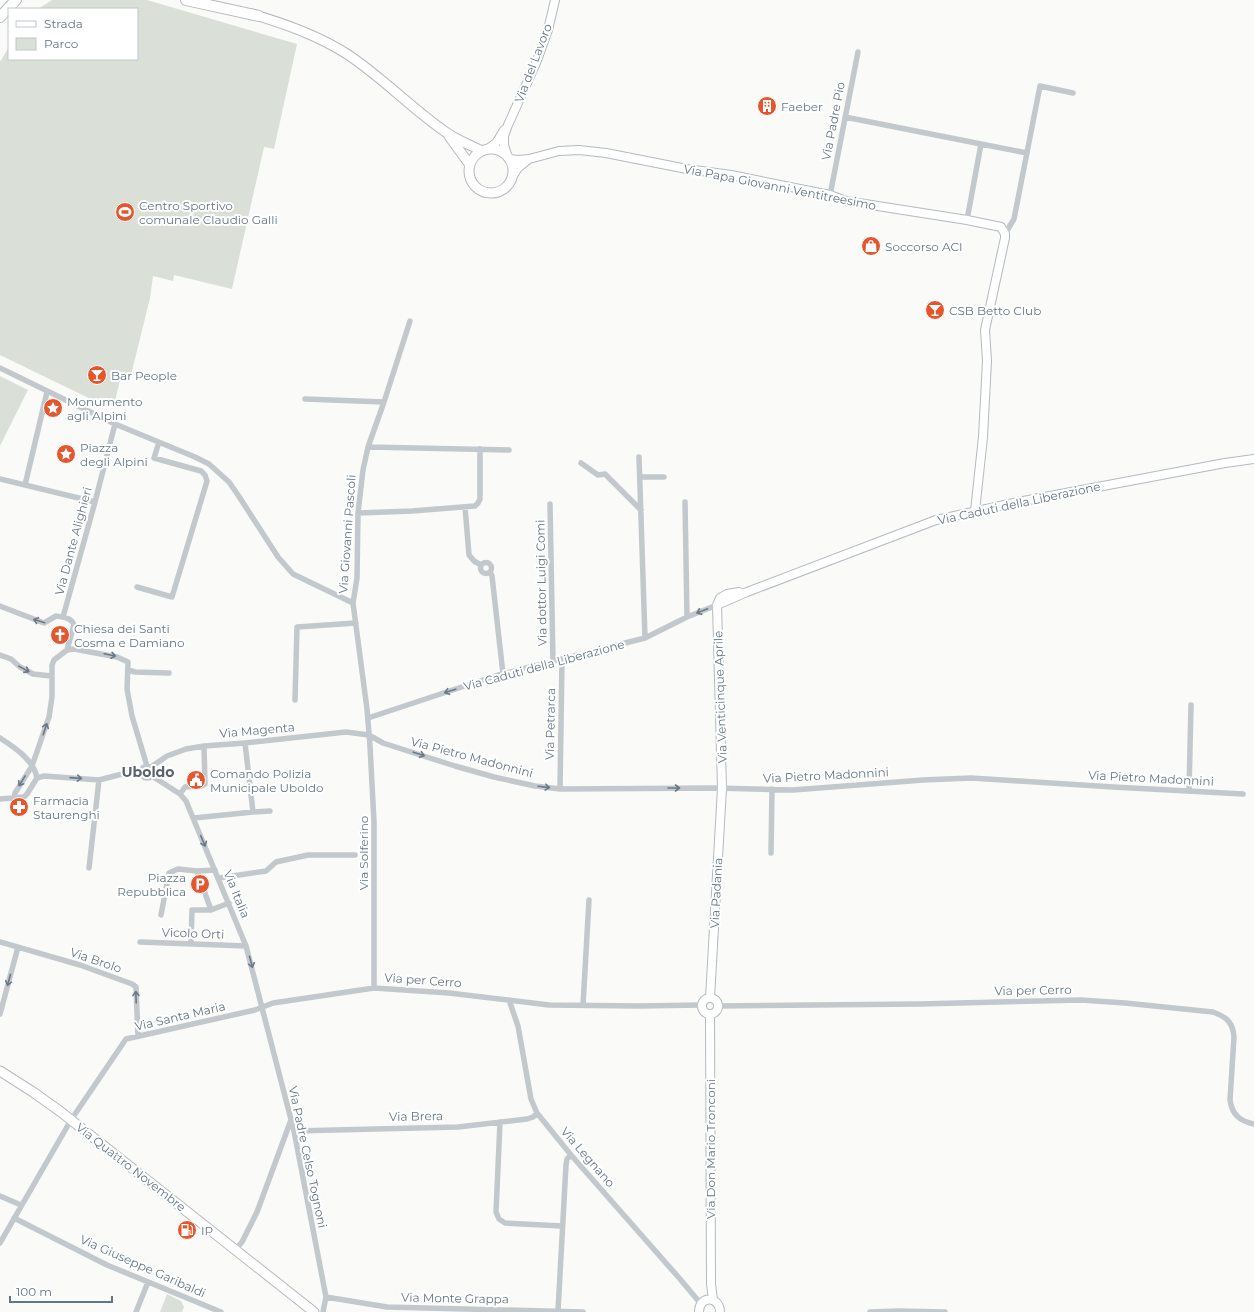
<svg xmlns="http://www.w3.org/2000/svg" width="1254" height="1312" font-family="Montserrat,sans-serif">
	<rect width="100%" height="100%" fill="#fafaf8"/>
	<path fill="#dadfd7" d="M52 0H147L297 44 274 149 264 147 232 289 174 275 173 281 153 276 150 298 131 375 122 372 115 401C112 405 108 405 103 405L0 355V62L9 47V59H137V9H38Z
		M0 376 28 390 0 446Z
		M167 1294 181 1301 184 1307 182 1312H160Z"/>
	<g fill="none" stroke-linecap="round" stroke-linejoin="round">
		<g stroke="#b3babf" stroke-width="10">
			<path id="secondary" d="M486 150 496 143 504 130
				M508 158 504 145V136L508 125 536 63 548 30 555 0
				M509 159 519 160 529 159 518 168 512 177
				M529 159 559 151 579 150 606 153 687 169 731 175 830 195 846 201 967 220 1001 227 1005 234V238L985 330 987 361 983 437 975 511
				M717 605 747 592 936 520 1018 502 1225 463 1254 459
				M710 998 722 788 717 605 720 598 727 594 739 592
				M702 1006a8 8 0 1 1 16 0a8 8 0 1 1-16 0Z
				M710 1014 711 1284 713 1300
				M699 1312C699 1295 720 1296 720 1312"/>
		</g>
		<g stroke="#b5babe" stroke-width="11">
			<path id="primary" d="M252 14C285 24 317 35 347 54 382 77 412 109 447 133 457 140 470 145 482 151
				M449 136 470 165
				M469 171a22 22 0 1 1 44 0a22 22 0 1 1-44 0Z
				M0 1071 33 1092 61 1112 314 1312"/>
		</g>
		<g stroke="#b4b9bd" stroke-width="12">
			<path id="highway" d="M186 0 259 16
				M0 17 16 0"/>
		</g>
		<path stroke="#c3c8cc" stroke-width="5.5" d="M845 117 981 144 967 220
			M981 144 1027 153
			M830 195 858 52
			M1005 234 1014 219 1040 86 1073 93
			M0 368 115 424 195 457 209 464 229 482 238 495 278 557 293 574 353 603
			M305 399 384 402
			M368 447 509 450
			M639 457 645 638
			M581 463 598 475 605 474 641 510
			M641 477H664
			M0 479 95 502
			M25 485 47 392
			M685 502 687 617
			M550 504 553 662
			M465 507 469 555 474 561 481 565
			M358 513 412 511 475 506 478 503 480 499V449
			M480.5 568a5.5 5.5 0 1 1 11 0a5.5 5.5 0 1 1-11 0Z
			M490 572 492 576 503 674
			M137 587 172 597 207 481 205 475 201 471 154 458 159 442
			M0 606 44 623 56 616C63 617 72 618 74 625L67 650
			M63 617 95 502 115 424
			M0 655 11 659 20 667 33 674 51 676
			M128 670 135 672 169 673
			M295 700 297 627 356 623
			M368 718 498 675 645 638 687 617 717 605
			M0 738C14 747 34 760 37 778L27 794 24 797 0 799
			M141 772a6 6 0 1 1 12 0a6 6 0 1 1-12 0Z
			M151 767 167 756 186 749 204 746 245 743 346 732 369 735 383 743 455 766 494 777 535 786 560 789 715 788 793 790 923 780 971 778 1113 787 1243 794
			M152 776 180 794 186 801 246 946 294 1131 326 1297 323 1312
			M37 778 44 776 99 780 126 773H141
			M560 789 562 660
			M1189 791 1191 705
			M180 794 185 787 202 786 205 784 204 746
			M14 798 15 793 32 766 49 717 52 697V665L54 660 67 650 74 649 117 657 128 662 127 689 132 716 147 766
			M253 812 270 811
			M194 818 253 812 245 743
			M771 853 772 789
			M89 868 99 780
			M219 878 266 871 276 862 308 855H355
			M211 910 197 871 215 870
			M161 915 169 873 178 869 197 871
			M0 942 80 965 132 984 136 987 138 1036
			M140 942 246 946
			M191 944 192 910H211L229 903
			M374 988V822L370 746 367 709 353 603 357 578 358 513 363 470 368 447 384 402 410 321
			M509 1000 518 1026 531 1099 537 1113 571 1155 680 1279 701 1304
			M583 1005 589 900
			M717 1006 920 1004 1081 1000 1125 1003 1213 1012C1227 1017 1233 1023 1234 1037L1230 1100C1232 1114 1239 1121 1254 1124
			M0 1014 18 947
			M500 1122 496 1212 499 1219 505 1223 562 1226
			M294 1131 458 1127 527 1119 533 1117 537 1113
			M0 1196 21 1205
			M14 1218 107 1265 221 1312
			M0 1243 71 1120 126 1039 255 1010 273 1003 374 988 449 993 549 1005 638 1006 702 1005
			M236 1249 242 1242 257 1212 291 1120
			M326 1297 387 1307 583 1312
			M558 1311 566 1165 567 1159 571 1155
			M136 1312 148 1282
			M870 1312 899 1311 945 1312"/>
		<use href="#secondary" stroke="#fff" stroke-width="8"/>
		<use href="#primary" stroke="#fff" stroke-width="9"/>
		<use href="#highway" stroke="#fff" stroke-width="10"/>
	</g>
	<defs><path id="oneway-shaft" d="M-6 0H5M1.5-3L5.5 0L1.5 3" fill="none" stroke-width="1.6" stroke-linecap="round" stroke-linejoin="round"/></defs>
	<g stroke="#6a7a87">
		<use href="#oneway-shaft" transform="translate(702 611) rotate(158)"/>
		<use href="#oneway-shaft" transform="translate(39 621) rotate(-163)"/>
		<use href="#oneway-shaft" transform="translate(110 655) rotate(12)"/>
		<use href="#oneway-shaft" transform="translate(24 669) rotate(29)"/>
		<use href="#oneway-shaft" transform="translate(450 691) rotate(162)"/>
		<use href="#oneway-shaft" transform="translate(45 729) rotate(-72)"/>
		<use href="#oneway-shaft" transform="translate(419 754) rotate(18)"/>
		<use href="#oneway-shaft" transform="translate(76 778) rotate(4)"/>
		<use href="#oneway-shaft" transform="translate(22 781) rotate(122)"/>
		<use href="#oneway-shaft" transform="translate(544 787) rotate(7)"/>
		<use href="#oneway-shaft" transform="translate(674 788)"/>
		<use href="#oneway-shaft" transform="translate(203 841) rotate(67)"/>
		<use href="#oneway-shaft" transform="translate(251 962) rotate(75)"/>
		<use href="#oneway-shaft" transform="translate(9 980) rotate(105)"/>
		<use href="#oneway-shaft" transform="translate(136 997) rotate(-92)"/>
	</g>
	<defs>
		<g id="building-disc" transform="scale(1)"><circle r="9.5" fill="#e4572e" stroke="#fff"/><path d="M-4-6H4V6H1V3H-1V6H-4ZM-2.5-4.3h1.7v1.8h-1.7ZM.8-4.3h1.7v1.8H.8ZM-2.5-1h1.7V.8h-1.7ZM.8-1h1.7V.8H.8Z" fill="#fff"/></g>
		<g id="stadium-disc" transform="scale(1)"><circle r="9.5" fill="#e4572e" stroke="#fff"/><path d="M0-5a6.5 5 0 1 0 0 10a6.5 5 0 1 0 0-10ZM-3.5-1.8h7v3.6h-7Z" fill="#fff"/></g>
		<g id="shop-disc" transform="scale(1)"><circle r="9.5" fill="#e4572e" stroke="#fff"/><path d="M-5-2.5h2.3a2.7 3.5 0 0 1 5.4 0H5L5.5 6h-11ZM-1.5-2.5h3a1.5 2.3 0 0 0-3 0Z" fill="#fff"/></g>
		<g id="bar-disc" transform="scale(1)"><circle r="9.5" fill="#e4572e" stroke="#fff"/><path d="M-6-5H6L.8 .8V4.5H3.5V6h-7V4.5H-.8V.8Z" fill="#fff"/></g>
		<g id="sight-disc" transform="scale(1)"><circle r="9.5" fill="#e4572e" stroke="#fff"/><path d="M0-6L1.8-2.2L6-1.7L2.9 1.2L3.7 5.4L0 3.3L-3.7 5.4L-2.9 1.2L-6-1.7L-1.8-2.2Z" fill="#fff"/></g>
		<g id="church-disc" transform="scale(1)"><circle r="9.5" fill="#e4572e" stroke="#fff"/><path d="M-1.2-6h2.4v3.5h3.3v2.4h-3.3V6h-2.4V-.1h-3.3v-2.4h3.3Z" fill="#fff"/></g>
		<g id="civic-disc" transform="scale(1)"><circle r="9.5" fill="#e4572e" stroke="#fff"/><path d="M-.6-6.5H3V-4.5H.6V-3L4-1V1h2V6H-6V1h2V-1L-.6-3ZM-1.2 2.5V6h2.4V2.5Z" fill="#fff"/></g>
		<g id="pharmacy-disc" transform="scale(1)"><circle r="9.5" fill="#e4572e" stroke="#fff"/><path d="M-2-6h4v4h4v4h-4v4h-4v-4h-4v-4h4Z" fill="#fff"/></g>
		<g id="parking-disc" transform="scale(1)"><circle r="9.5" fill="#e4572e" stroke="#fff"/><path d="M-3.5-5.5H1a3.5 3.5 0 0 1 0 7H-1V5.5H-3.5ZM-1-3.4V-.6H.8a1.4 1.4 0 0 0 0-2.8Z" fill="#fff"/></g>
		<g id="fuel-disc" transform="scale(1)"><circle r="9.5" fill="#e4572e" stroke="#fff"/><path d="M-5.5-6h7V0h2V4h1.3V-2.5L3-4.5l.8-.8L6-3V5H2.5V1h-1V6h-7ZM-4.2-4.7v3.2H.2V-4.7Z" fill="#fff"/></g>
	</defs>
	<g fill-rule="evenodd">
		<use href="#building-disc" x="767" y="106"/>
		<use href="#stadium-disc" x="125" y="212"/>
		<use href="#shop-disc" x="871" y="246"/>
		<use href="#bar-disc" x="935" y="310"/>
		<use href="#bar-disc" x="97" y="375"/>
		<use href="#sight-disc" x="53" y="408"/>
		<use href="#sight-disc" x="66" y="454"/>
		<use href="#church-disc" x="60" y="635"/>
		<use href="#civic-disc" x="196" y="780"/>
		<use href="#pharmacy-disc" x="19" y="807"/>
		<use href="#parking-disc" x="200" y="884"/>
		<use href="#fuel-disc" x="187" y="1230"/>
	</g>
	<g text-anchor="middle" dominant-baseline="central" stroke-width="4" stroke-linejoin="round" paint-order="stroke">
		<g font-size="12" fill="#657683" stroke="#fff">
			<text transform="translate(533 63) rotate(-69)">Via del Lavoro</text>
			<text transform="translate(833 121) rotate(-79)">Via Padre Pio</text>
			<text transform="translate(780 187) rotate(11)">Via Papa Giovanni Ventitreesimo</text>
			<text transform="translate(1019 503) rotate(-12)">Via Caduti della Liberazione</text>
			<text transform="translate(347 534) rotate(-86)">Via Giovanni Pascoli</text>
			<text transform="translate(73 541) rotate(-75)">Via Dante Alighieri</text>
			<text transform="translate(541 583) rotate(-91)">Via dottor Luigi Comi</text>
			<text transform="translate(544 665) rotate(-15)">Via Caduti della Liberazione</text>
			<text transform="translate(720 697) rotate(-92)">Via Venticinque Aprile</text>
			<text transform="translate(550 724) rotate(-89)">Via Petrarca</text>
			<text transform="translate(257 730) rotate(-5)">Via Magenta</text>
			<text transform="translate(472 757) rotate(15)">Via Pietro Madonnini</text>
			<text transform="translate(826 775) rotate(-3)">Via Pietro Madonnini</text>
			<text transform="translate(1151 778) rotate(3)">Via Pietro Madonnini</text>
			<text transform="translate(363 853) rotate(-90)">Via Solferino</text>
			<text transform="translate(716 893) rotate(-87)">Via Padania</text>
			<text transform="translate(237 894) rotate(68)">Via Italia</text>
			<text transform="translate(193 933) rotate(2)">Vicolo Orti</text>
			<text transform="translate(96 960) rotate(19)">Via Brolo</text>
			<text transform="translate(423 980) rotate(4)">Via per Cerro</text>
			<text transform="translate(1033 990) rotate(-1)">Via per Cerro</text>
			<text transform="translate(180 1016) rotate(-13)">Via Santa Maria</text>
			<text transform="translate(416 1116) rotate(-1)">Via Brera</text>
			<text transform="translate(710 1149) rotate(-90)">Via Don Mario Tronconi</text>
			<text transform="translate(308 1157) rotate(78)">Via Padre Celso Tognoni</text>
			<text transform="translate(588 1157) rotate(49)">Via Legnano</text>
			<text transform="translate(131 1167) rotate(38)">Via Quattro Novembre</text>
			<text transform="translate(143 1266) rotate(24)">Via Giuseppe Garibaldi</text>
			<text transform="translate(455 1298) rotate(1)">Via Monte Grappa</text>
		</g>
		<g font-size="12" fill="#657683" stroke="#fff" text-anchor="start">
			<text x="781" y="106">Faeber</text>
			<text x="139" y="205">Centro Sportivo<tspan x="139" dy="14">comunale Claudio Galli</tspan></text>
			<text x="885" y="246">Soccorso ACI</text>
			<text x="949" y="310">CSB Betto Club</text>
			<text x="111" y="375">Bar People</text>
			<text x="67" y="401">Monumento<tspan x="67" dy="14">agli Alpini</tspan></text>
			<text x="80" y="447">Piazza<tspan x="80" dy="14">degli Alpini</tspan></text>
			<text x="74" y="628">Chiesa dei Santi<tspan x="74" dy="14">Cosma e Damiano</tspan></text>
			<text x="210" y="773">Comando Polizia<tspan x="210" dy="14">Municipale Uboldo</tspan></text>
			<text x="33" y="800">Farmacia<tspan x="33" dy="14">Staurenghi</tspan></text>
			<text x="186" y="877" text-anchor="end">Piazza<tspan x="186" dy="14">Repubblica</tspan></text>
			<text x="201" y="1230">IP</text>
		</g>
		<g font-size="14" font-weight="bold" fill="#57646e" stroke="#fff">
			<text x="148" y="772">Uboldo</text>
		</g>
	</g>
	<rect x="8" y="8" width="130" height="52" fill="#ffffff" stroke="#c1c8cd"/>
	<rect x="16" y="21" width="20" height="6" fill="#ffffff" stroke="#c1c8cd"/>
	<text x="44" y="28" font-size="12" fill="#657683">Strada</text>
	<rect x="16" y="38" width="20" height="12" fill="#dadfd7" stroke="#c1c8cd"/>
	<text x="44" y="48" font-size="12" fill="#657683">Parco</text>
	<path d="M10 1296v6h102v-6" fill="none" stroke="#657683" stroke-width="2"/>
	<text x="16" y="1296" font-size="12" fill="#657683" stroke="#ffffff" stroke-width="3" paint-order="stroke">100 m</text>
</svg>
